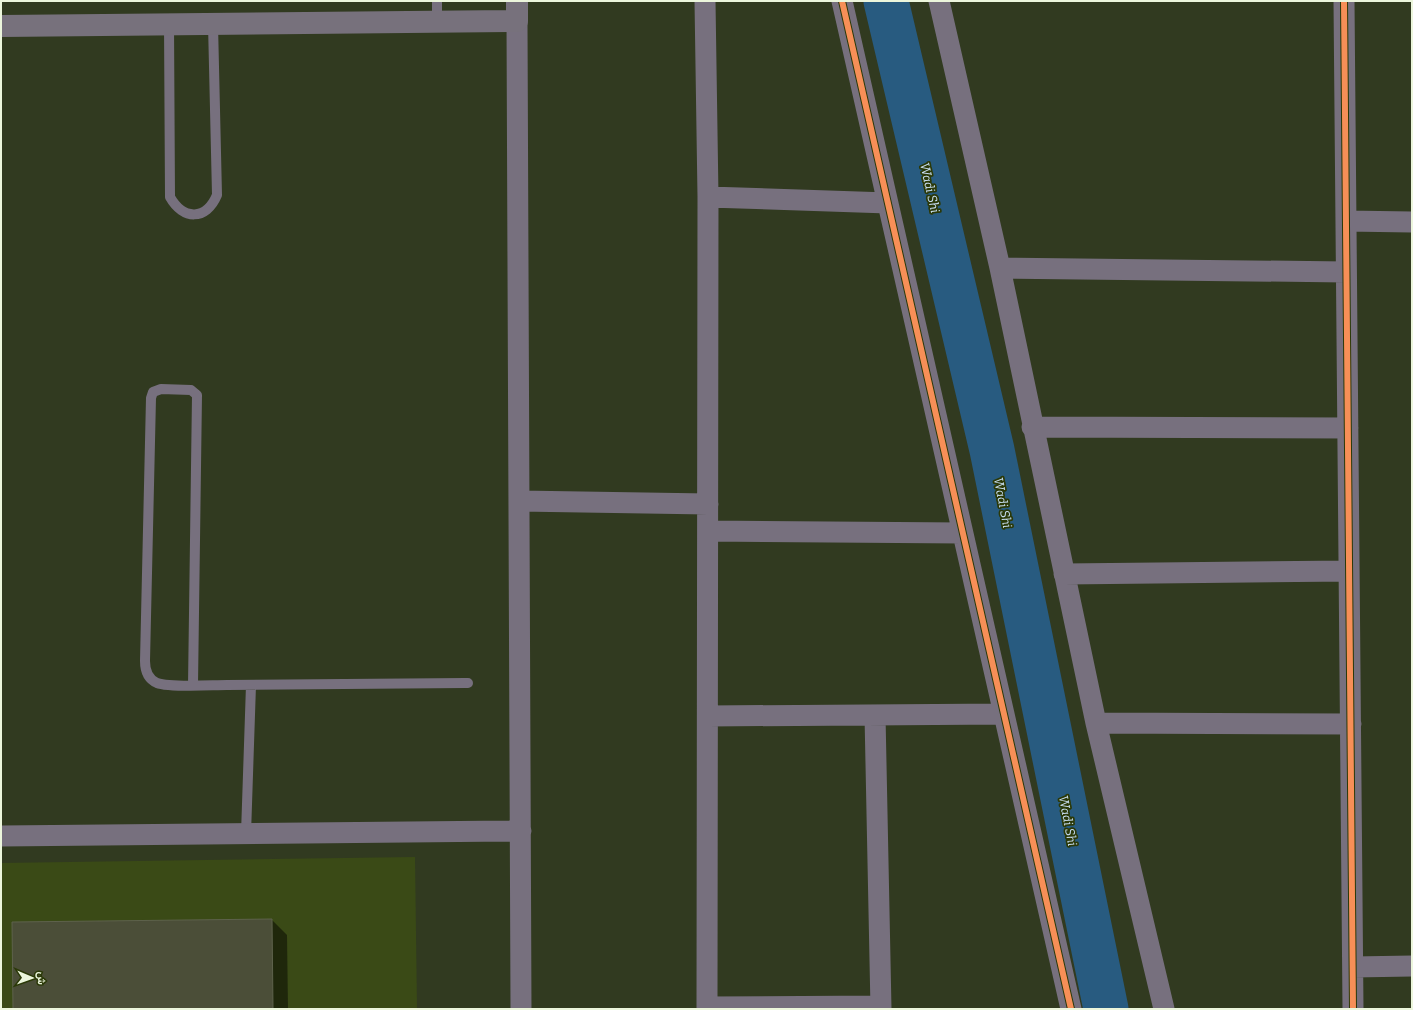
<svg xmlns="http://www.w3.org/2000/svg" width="1413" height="1010" font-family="'Zilla Slab',Vazirmatn,serif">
	<rect width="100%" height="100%" fill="#313a20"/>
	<path fill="#3a4a16" d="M415 857 417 1009H1V863Z"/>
	<path fill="#0007" d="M272 920 287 935 288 1009H14Z"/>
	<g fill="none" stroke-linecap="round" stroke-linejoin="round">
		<path stroke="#285b80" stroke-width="45" d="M886 1 992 450 1106 1009"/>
	</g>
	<path fill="#4b4e38" stroke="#5e624c" d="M272 919 273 1009H13L12 922Z"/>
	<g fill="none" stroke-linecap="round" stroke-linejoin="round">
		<path stroke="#77707e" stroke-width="10" d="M437 1V22
			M169 24 170 197C183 220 206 221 217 195L213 24
			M193 685 197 395 191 390 161 389 153 392 151 398 145 661C145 670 148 679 157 683 170 688 212 685 227 685 308 684 388 684 468 683
			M246 834 251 685"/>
		<path stroke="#77707e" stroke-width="21" d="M705 1 708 197 707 1009
			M842 1 1071 1009
			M939 1 1000 268 1096 723 1164 1009
			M1344 1 1353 1009
			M517 21 521 1009
			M708 197 888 203
			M1346 221 1412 222
			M1000 268 1346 272
			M1032 427 1348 428
			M519 501 708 504
			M708 531 963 533
			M1064 574 1349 571
			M875 715 881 1009
			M708 716 1004 714
			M1096 723 1351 724
			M1 836 521 831
			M1353 967 1412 966
			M707 1007 881 1006"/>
		<path stroke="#77717c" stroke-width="22" d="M1 26 517 21V1"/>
		<g stroke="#2b3908" stroke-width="8">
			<path id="cycleway" d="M842 1 1071 1009
				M1344 1 1353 1009"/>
		</g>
		<use href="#cycleway" stroke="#f78f57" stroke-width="6"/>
	</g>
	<g text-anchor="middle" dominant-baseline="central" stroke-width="3.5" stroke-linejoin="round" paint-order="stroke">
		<g font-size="14" font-style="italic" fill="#c8def2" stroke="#2b3908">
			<text transform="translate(930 188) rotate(77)">Wadi Shi</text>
			<text transform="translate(1003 503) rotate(79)">Wadi Shi</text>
			<text transform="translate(1068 821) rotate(79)">Wadi Shi</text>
		</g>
	</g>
	<rect width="1413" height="1010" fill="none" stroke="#ecf6dc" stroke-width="4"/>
	<g transform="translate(32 978) rotate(92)" stroke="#2b3908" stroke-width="3" paint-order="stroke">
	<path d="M0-3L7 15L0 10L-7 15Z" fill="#ecf6dc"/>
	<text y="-6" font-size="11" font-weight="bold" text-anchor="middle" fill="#ecf6dc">ش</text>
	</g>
</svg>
